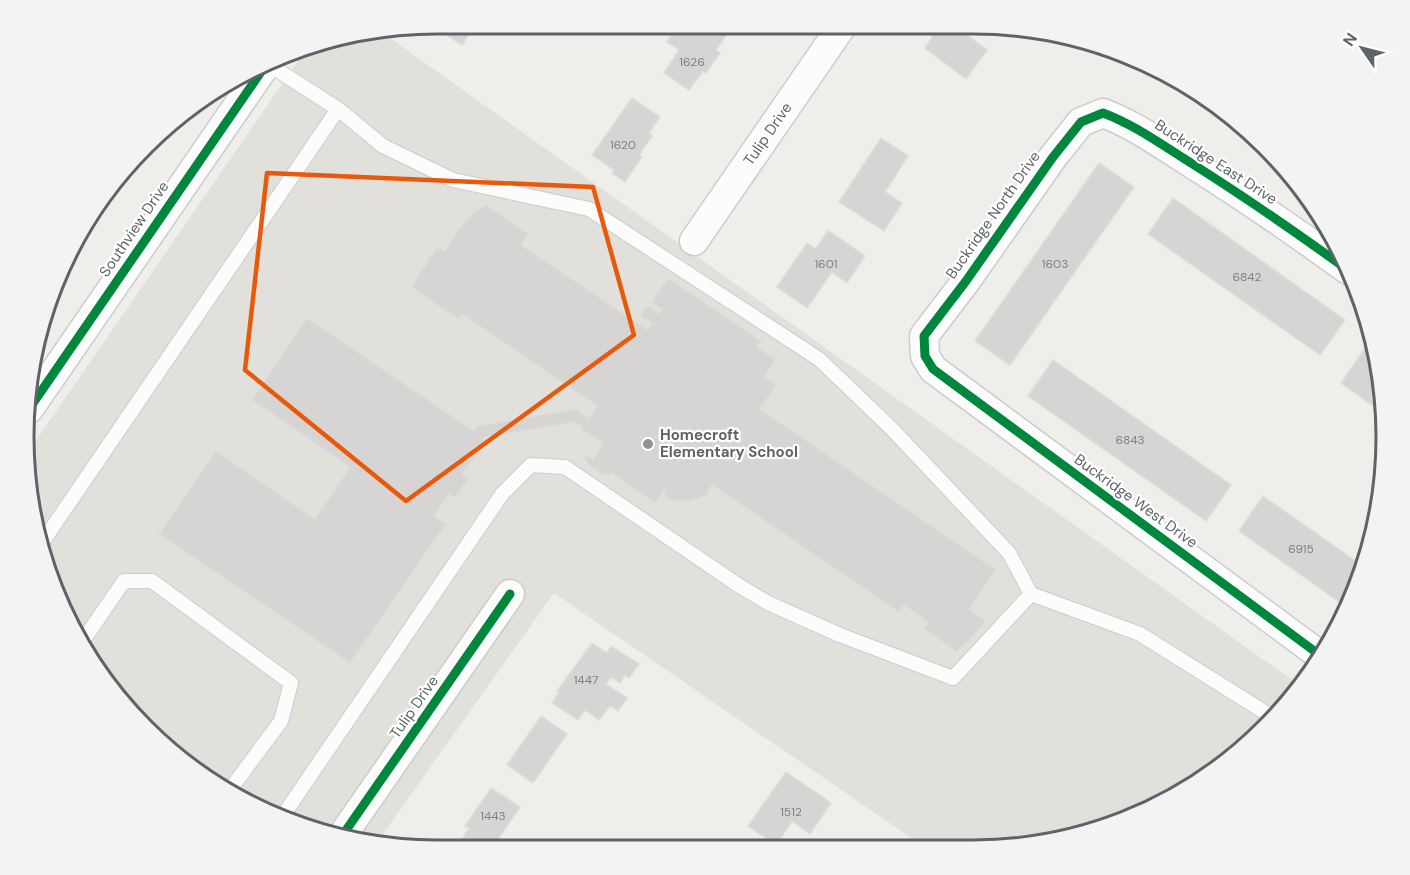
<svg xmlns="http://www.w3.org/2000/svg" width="1410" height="875" font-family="'DM Sans',sans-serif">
	<rect width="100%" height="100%" fill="#efeeea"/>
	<path fill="#e2e0da" d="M383 33 1302 687 1300 690 1245 749 1156 808 1080 837 1000 850H929L554 593 375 845 280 820 186 765 94 668 38 545 26 455 309 45Z"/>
	<path fill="#d6d5d3" stroke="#deddd9" stroke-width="1.5" d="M438 24H476L462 45 431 25Z
		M678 25H681L692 33 698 26H728L731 28 716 50 720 53 706 73 703 71 689 90 664 73 679 50 667 42Z
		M946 27H956L987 50 966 79 925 48 935 33 939 36Z
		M632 98 660 117 649 133 652 136 639 155 642 157 625 182 612 173 614 170 592 155Z
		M881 138 908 156 885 192 902 203 884 231 839 202Z
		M1099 163 1134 187 1010 365 975 341Z
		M1173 198 1345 320 1320 355 1148 234Z
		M486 205 529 234 521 245 648 330 652 324 640 316 647 305 659 314 662 309 651 302 668 278 761 341 757 347 776 359 764 377 776 385 760 409 996 570 969 609 986 621 968 642 956 651 924 629 928 622 904 605 899 612 712 485 706 495 690 501H672L663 495 666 491 664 490 655 503 611 473 609 475 601 473 590 466 584 458 586 455 593 459 603 443 581 429 583 427 575 422 485 437 483 439 486 441 462 475 468 479 455 498 449 494 434 516 446 524 350 663 159 534 216 451 315 519 350 467 252 400 307 318 474 431 477 426 576 409 589 418 597 406 462 314 458 319 411 287 437 247 444 251 463 224 474 212Z
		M828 230 865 256 847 283 832 272 807 308 777 287 807 243 816 249Z
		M1365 348 1376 356 1383 384V413L1341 383Z
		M1053 360 1231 485 1206 521 1028 396Z
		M1263 496 1364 567 1348 608 1239 531Z
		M592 643 607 653 611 646 639 664 629 678 625 675 620 683 611 677 606 684 627 698 618 711 610 706 599 720 585 710 578 720 552 703 559 692 557 691Z
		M541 716 567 734 533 783 507 765Z
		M786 772 831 803 810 834 792 821 776 845 748 826Z
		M491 788 520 807 492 848H464L459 844 469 828 465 826Z"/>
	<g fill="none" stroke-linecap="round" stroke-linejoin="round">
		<g stroke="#cbcccc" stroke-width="16">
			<path id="lane" d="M268 64 338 109 383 146 453 180 589 209 819 359 891 428 1009 553 1031 594 953 678 840 635 768 603 738 585 565 467 531 465 502 494 280 820
				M39 547 338 109
				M1031 594 1140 634 1274 718
				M82 642 124 581H152L291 683 281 721 229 791"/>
		</g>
		<g stroke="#cbcccc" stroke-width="31">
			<g id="street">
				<path id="s1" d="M694 241 842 26"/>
				<path d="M29 409 265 66"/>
				<path d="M1321 656 933 369 925 356 924 336 966 281 1053 157 1081 122 1103 113C1135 125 1162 145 1191 163 1245 197 1297 233 1348 270"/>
				<path d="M342 836 510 594"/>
			</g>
		</g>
		<use href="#lane" stroke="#fdfcfc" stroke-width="14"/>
		<use href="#street" stroke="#fdfcfc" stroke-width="28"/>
		<g stroke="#fff" stroke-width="13">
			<path id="cycleway" d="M29 409 265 66
				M1321 656 933 369 925 356 924 336 966 281 1053 157 1081 122 1103 113C1135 125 1162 145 1191 163 1245 197 1297 233 1348 270
				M342 836 510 594"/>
		</g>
		<use href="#cycleway" stroke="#00873e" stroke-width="9"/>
	</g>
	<path fill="none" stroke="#e8590c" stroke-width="4.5" stroke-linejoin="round" d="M267 173 593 187 634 335 406 501 245 370Z"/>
	<circle fill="#919496" stroke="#fff" stroke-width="2" cx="648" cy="444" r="6"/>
	<g text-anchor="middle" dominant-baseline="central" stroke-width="4.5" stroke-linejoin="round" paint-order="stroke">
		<g font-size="12" fill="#7e8184">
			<text x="692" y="62">1626</text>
			<text x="623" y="145">1620</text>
			<text x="826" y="264">1601</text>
			<text x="1055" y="264">1603</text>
			<text x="1247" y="277">6842</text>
			<text x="1130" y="440">6843</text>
			<text x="1301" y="549">6915</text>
			<text x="586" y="680">1447</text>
			<text x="791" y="812">1512</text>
			<text x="493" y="816">1443</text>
		</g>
		<g font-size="15" fill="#5f6368" stroke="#fff">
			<text stroke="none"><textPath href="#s1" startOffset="130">Tulip Drive</textPath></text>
			<text transform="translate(1216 162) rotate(33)">Buckridge East Drive</text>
			<text transform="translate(993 215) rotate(-55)">Buckridge North Drive</text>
			<text transform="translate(134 229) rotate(-56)">Southview Drive</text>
			<text transform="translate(1136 501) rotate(36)">Buckridge West Drive</text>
			<text transform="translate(414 707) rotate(-55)">Tulip Drive</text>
		</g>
		<g font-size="15" font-weight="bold" fill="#5f6368" stroke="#fff" text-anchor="start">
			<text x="660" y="435">Homecroft<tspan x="660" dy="17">Elementary School</tspan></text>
		</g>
	</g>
	<path d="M0 0H1410V875H0ZM437 34H973A403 403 0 0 1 1376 437V437A403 403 0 0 1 973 840H437A403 403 0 0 1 34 437V437A403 403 0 0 1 437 34Z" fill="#f2f3f3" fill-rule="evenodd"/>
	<path fill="none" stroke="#5f6368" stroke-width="3" d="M437 34H973A403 403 0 0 1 1376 437V437A403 403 0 0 1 973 840H437A403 403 0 0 1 34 437V437A403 403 0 0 1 437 34Z"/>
	<g transform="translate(1362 48) rotate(305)" stroke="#ffffff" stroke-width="4.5" paint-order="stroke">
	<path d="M0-4.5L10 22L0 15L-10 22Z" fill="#5f6368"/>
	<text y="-9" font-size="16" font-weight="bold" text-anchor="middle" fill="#5f6368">N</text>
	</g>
</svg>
